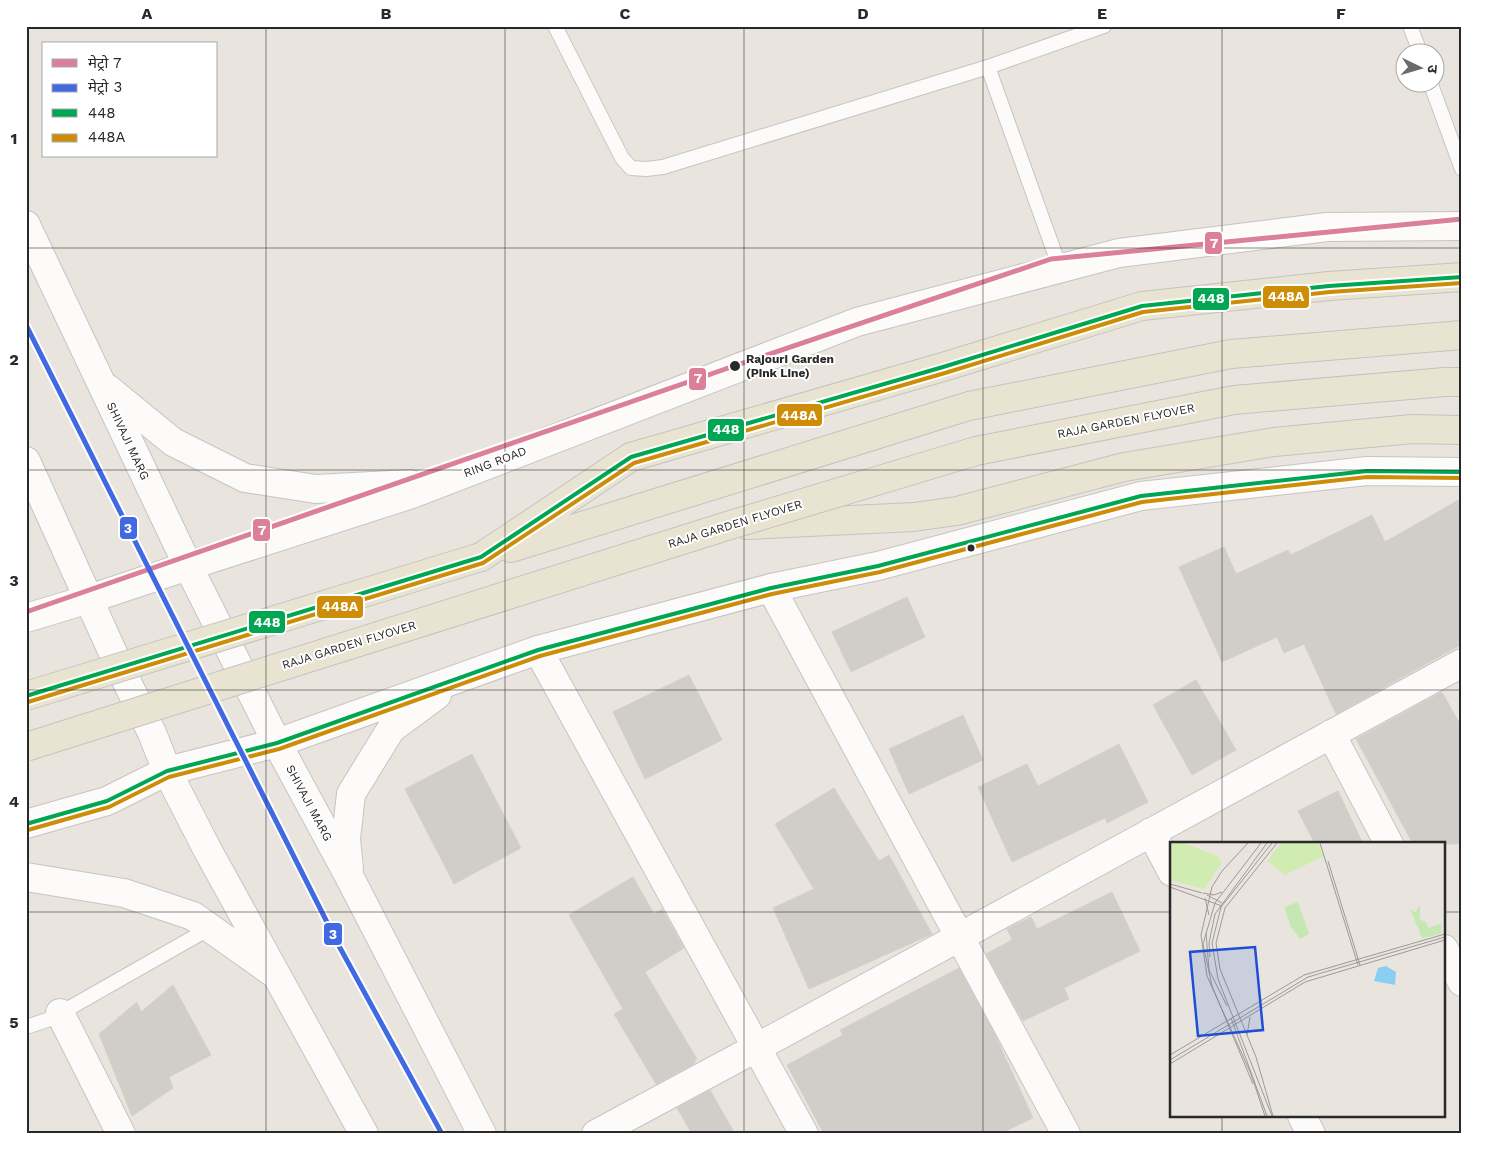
<svg xmlns="http://www.w3.org/2000/svg" width="1488" height="1160" font-family="'Work Sans','Noto Sans Devanagari',sans-serif">
	<rect width="100%" height="100%" fill="#e9e5de"/>
	<path fill="#d1cec9" stroke="#d4d1ca" d="M1462 498V644L1336 714 1304 644 1284 653 1277 637 1222 662 1179 567 1224 547 1236 574 1288 550 1291 555 1372 515 1385 542Z
		M907 597 925 637 851 672 832 632Z
		M689 675 722 740 645 779 613 712Z
		M1196 680 1236 750 1192 775 1153 705Z
		M1442 692 1462 728V844H1413L1356 739Z
		M963 715 983 760 909 794 889 749Z
		M1119 744 1148 802 1107 823 1105 818 1012 862 978 787 1027 764 1038 786Z
		M472 754 521 848 454 884 405 789Z
		M834 788 879 861 889 855 932 934 809 989 773 908 814 889 775 824Z
		M1338 791 1363 844H1315L1298 811Z
		M633 877 654 914 662 909 684 948 645 972 697 1059 694 1062 695 1063 656 1084 614 1014 623 1009 569 915Z
		M1112 892 1140 951 1064 988 1069 999 1023 1021 986 954 1012 940 1007 929 1031 917 1037 929Z
		M959 968 995 1035 1033 1118 999 1134H824L787 1065 843 1035 840 1030Z
		M173 985 211 1055 169 1077 173 1088 132 1116 99 1034 137 1002 141 1012Z
		M710 1090 735 1134H692L677 1108Z"/>
	<g fill="none" stroke-linecap="round" stroke-linejoin="round">
		<g stroke="#c6c4c4" stroke-width="16">
			<path id="lane" d="M555 26 622 158 631 168 646 169 663 167 988 67 1104 26
				M1410 26 1420 52
				M988 67 1060 268
				M1430 82 1462 169
				M26 1027 50 1019 210 928"/>
		</g>
		<g stroke="#c6c4c4" stroke-width="30">
			<path id="street" d="M771 588 1066 1134
				M538 650 804 1134
				M1331 734 1389 844
				M1151 832 1172 872
				M1444 949 1462 982
				M60 1013 121 1134
				M1302 1116 1311 1134
				M596 1134 756 1048 1462 663"/>
		</g>
		<g stroke="#c6c4c4" stroke-width="30">
			<path id="secondary" d="M26 225 188 566 277 743 350 878 482 1134
				M107 388 173 442 245 478 316 489 410 484
				M26 461 118 664 152 733 167 771 207 849 364 1134
				M26 618 89 599 188 566 412 494 857 322 1119 253 1327 227 1462 226
				M26 824 107 801 167 771 277 743 538 650 771 588 878 566 1141 496 1367 471 1462 472
				M349 869 346 839 351 794 391 729 437 695
				M26 877 124 893 193 916 272 972"/>
		</g>
		<g stroke="#c4c3c0" stroke-width="30">
			<path id="primary" d="M747 525 914 517 957 511 1124 467 1274 442 1412 429 1462 430
				M511 548 969 406 1231 354 1462 335
				M481 557 631 457 943 367 1142 306 1329 286 1462 277"/>
		</g>
		<use href="#lane" stroke="#fcfbfa" stroke-width="14"/>
		<use href="#street" stroke="#fcfbfa" stroke-width="28"/>
		<use href="#secondary" stroke="#fcfbfa" stroke-width="28"/>
		<use href="#primary" stroke="#e8e4d1" stroke-width="28"/>
		<g stroke="#c4c3c0" stroke-width="30" stroke-linecap="butt">
			<path id="primary-bridge" d="M26 696 481 557
				M26 747 727 526 976 451 1234 400 1445 382H1462"/>
		</g>
		<use href="#primary-bridge" stroke="#e8e4d1" stroke-width="28"/>
		<g stroke="#fff" stroke-width="8">
			<path id="bus-1" d="M26 696 481 557 631 457 943 367 1142 306 1329 286 1462 277
				M26 824 107 801 167 771 277 743 538 650 771 588 878 566 1141 496 1367 471 1462 472"/>
		</g>
		<g stroke="#fff" stroke-width="8">
			<path id="bus-2" d="M28 702 483 563 634 463 945 373 1143 312 1330 292 1462 283
				M28 830 109 807 169 777 279 749 540 656 772 594 880 572 1142 502 1367 477 1462 478"/>
		</g>
		<use href="#bus-1" stroke="#00a651" stroke-width="4"/>
		<use href="#bus-2" stroke="#ce8d08" stroke-width="4"/>
		<g stroke="#fff" stroke-width="9">
			<path id="metro-1" d="M26 612 734 366 1051 259 1462 219"/>
		</g>
		<g stroke="#fff" stroke-width="9">
			<path id="metro-2" d="M26 325 339 946 442 1134"/>
		</g>
		<use href="#metro-1" stroke="#dc7f98" stroke-width="5"/>
		<use href="#metro-2" stroke="#4169e1" stroke-width="5"/>
	</g>
	<path fill="none" stroke="#292929" stroke-width="1" stroke-opacity="0.55" d="M266 26V1134M505 26V1134M744 26V1134M983 26V1134M1222 26V844M26 248H1462M26 470H1462M26 690H1462M26 912H1172M1444 912H1462M1222 1116V1134"/>
	<g fill="#292929" stroke="#fff" stroke-width="2">
		<circle cx="735" cy="366" r="6"/>
		<circle cx="971" cy="548" r="4.5"/>
	</g>
	<g text-anchor="middle" dominant-baseline="central" stroke-width="4" stroke-linejoin="round" paint-order="stroke">
		<g font-size="12" font-weight="bold" fill="#292929" stroke="#fff" text-anchor="start">
			<text x="746" y="359">Rajouri Garden<tspan x="746" dy="14">(Pink Line)</tspan></text>
		</g>
		<g font-size="12" fill="#292929" stroke="#fff">
			<text transform="translate(1126 421) rotate(-11)">RAJA GARDEN FLYOVER</text>
			<text transform="translate(128 441) rotate(65)">SHIVAJI MARG</text>
			<text transform="translate(495 462) rotate(-21)">RING ROAD</text>
			<text transform="translate(735 524) rotate(-17)">RAJA GARDEN FLYOVER</text>
			<text transform="translate(349 645) rotate(-17)">RAJA GARDEN FLYOVER</text>
			<text transform="translate(309 803) rotate(62)">SHIVAJI MARG</text>
		</g>
	</g>
	<g transform="translate(1170 842)">
		<rect width="275" height="275" fill="#e9e5de"/>
		<path d="M128 60 139 92 130 97 121 85 114 65ZM250 63V78L256 80 258 86 272 81 271 92 252 96 240 67 245 70Z" fill="#c5e8b3"/>
		<path d="M0 1H14L47 14 52 21 34 47 0 38ZM111 1H148L154 14 115 33 97 19Z" fill="#d1ecb0"/>
		<path d="M216 124 226 130 225 143 204 139 208 126Z" fill="#8acff2"/>
		<path fill="none" stroke="#9c9a96" stroke-width="1" d="M78 1 52 29 42 45 31 93 37 134 81 232 95 274M150 1 188 123M158 19 190 123M0 42 32 51M0 45 52 64M33 51 44 53 52 50M37 53 52 61M35 56 39 73M36 91 39 128 57 164M40 115 39 101 45 72 97 1M61 176 97 274M77 193 80 175M0 213 134 133 275 92M0 218 138 135 275 95M0 222 135 140 275 98M83 242 42 144 33 102 45 61 91 1M102 274 48 137 42 101 51 65 102 1M103 274 86 215 50 127 46 101 55 66 107 1"/>
		<path fill="#1d4ed8" fill-opacity="0.15" stroke="#1d4ed8" stroke-width="2.5" d="M85 105 93 188 28 194 20 110Z"/>
		<rect width="275" height="275" fill="none" stroke="#292929" stroke-width="2.5"/>
	</g>
	<g stroke="#fff" stroke-width="2">
		<rect x="1204" y="231" width="19" height="24" rx="5" fill="#dc7f98"/>
		<rect x="1262" y="285" width="48" height="24" rx="5" fill="#ce8d08"/>
		<rect x="1192" y="287" width="38" height="24" rx="5" fill="#00a651"/>
		<rect x="688" y="367" width="19" height="24" rx="5" fill="#dc7f98"/>
		<rect x="776" y="403" width="47" height="24" rx="5" fill="#ce8d08"/>
		<rect x="707" y="418" width="38" height="24" rx="5" fill="#00a651"/>
		<rect x="119" y="516" width="19" height="24" rx="5" fill="#4169e1"/>
		<rect x="252" y="518" width="19" height="24" rx="5" fill="#dc7f98"/>
		<rect x="316" y="595" width="48" height="24" rx="5" fill="#ce8d08"/>
		<rect x="248" y="610" width="38" height="24" rx="5" fill="#00a651"/>
		<rect x="323" y="922" width="20" height="24" rx="5" fill="#4169e1"/>
	</g>
	<g font-size="14" text-anchor="middle" font-weight="bold" fill="#fff">
		<text x="1214" y="248">7</text>
		<text x="1286" y="301">448A</text>
		<text x="1211" y="303">448</text>
		<text x="698" y="383">7</text>
		<text x="799" y="420">448A</text>
		<text x="726" y="434">448</text>
		<text x="128" y="533">3</text>
		<text x="262" y="535">7</text>
		<text x="340" y="611">448A</text>
		<text x="267" y="627">448</text>
		<text x="333" y="939">3</text>
	</g>
	<rect width="1488" height="1160" fill="none" stroke="#ffffff" stroke-width="55"/>
	<rect x="42" y="42" width="175" height="115" fill="#ffffff" stroke="#a9a9a9"/>
	<rect x="52" y="59" width="25" height="8" fill="#dc7f98" stroke="#a9a9a9"/>
	<text x="88" y="68" font-size="15" fill="#292929">मेट्रो 7</text>
	<rect x="52" y="84" width="25" height="8" fill="#4169e1" stroke="#a9a9a9"/>
	<text x="88" y="92" font-size="15" fill="#292929">मेट्रो 3</text>
	<rect x="52" y="109" width="25" height="8" fill="#00a651" stroke="#a9a9a9"/>
	<text x="88" y="118" font-size="15" fill="#292929">448</text>
	<rect x="52" y="134" width="25" height="8" fill="#ce8d08" stroke="#a9a9a9"/>
	<text x="88" y="142" font-size="15" fill="#292929">448A</text>
	<g transform="translate(1420 68) rotate(95)"><circle r="24" fill="#ffffff" stroke="#a9a9a9"/>
	<path d="M0-4L9 19L0 12L-9 19Z" fill="#6c6b68"/>
	<text y="-8" font-size="14" font-weight="bold" text-anchor="middle" fill="#292929">उ</text>
	</g>
	<rect x="28" y="28" width="1432" height="1104" fill="none" stroke="#292929" stroke-width="2"/>
	<g font-size="16" text-anchor="middle" font-weight="bold" fill="#292929">
		<text x="147" y="19">A</text>
		<text x="386" y="19">B</text>
		<text x="625" y="19">C</text>
		<text x="863" y="19">D</text>
		<text x="1102" y="19">E</text>
		<text x="1341" y="19">F</text>
		<text x="14" y="144">1</text>
		<text x="14" y="365">2</text>
		<text x="14" y="586">3</text>
		<text x="14" y="807">4</text>
		<text x="14" y="1028">5</text>
	</g>
</svg>
